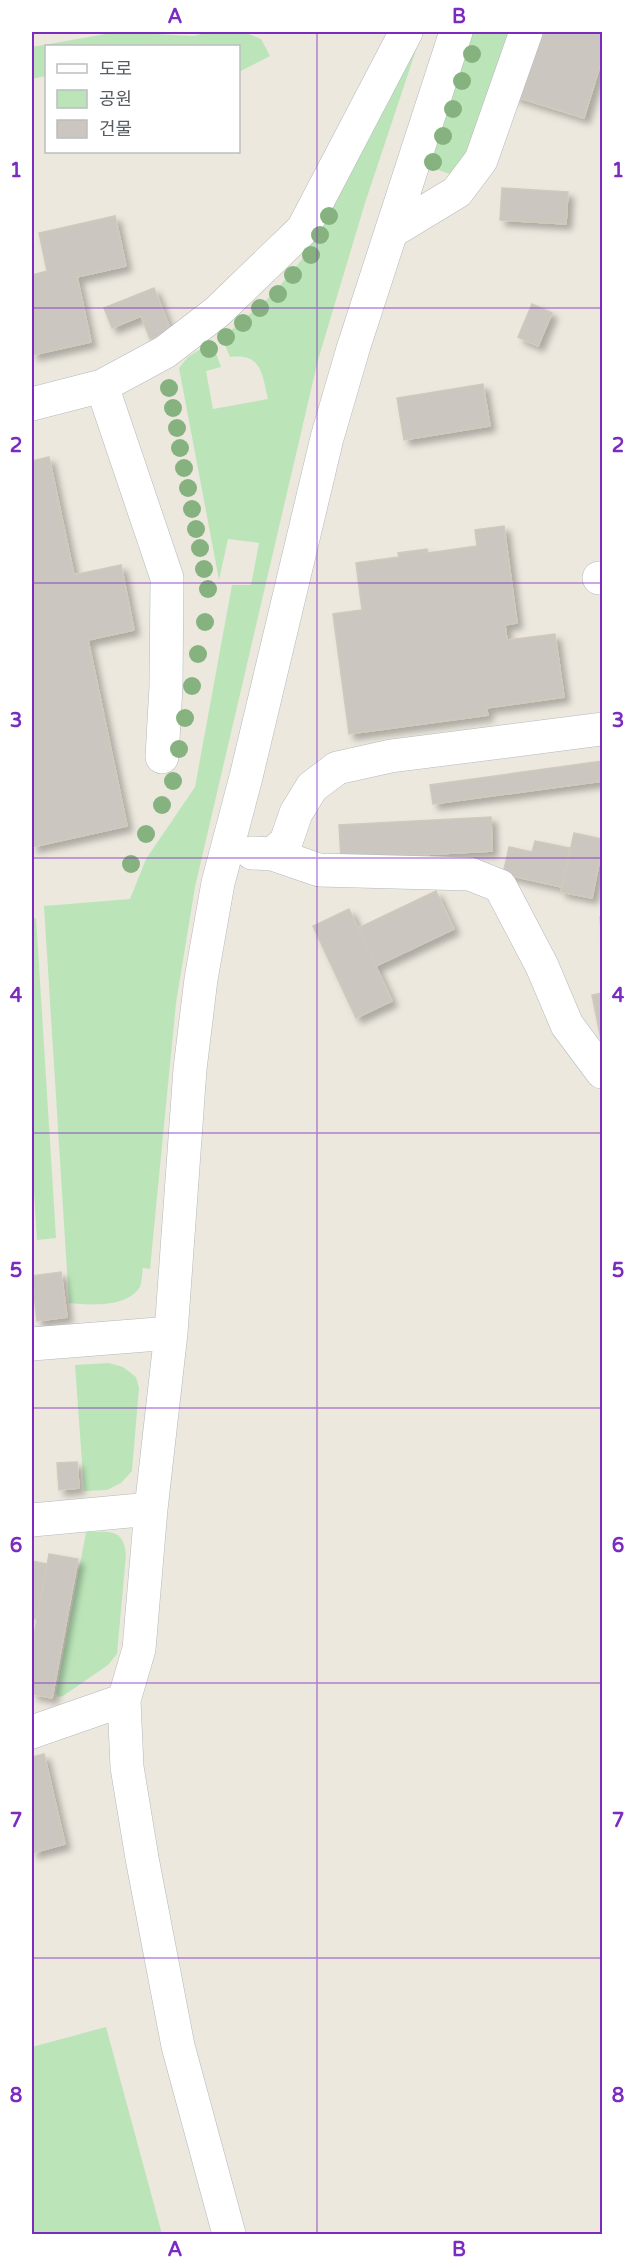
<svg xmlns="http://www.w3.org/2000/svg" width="634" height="2266" font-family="'Varela Round','Noto Sans KR',sans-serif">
	<defs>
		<filter id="shadow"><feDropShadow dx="5.5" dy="5.5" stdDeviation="3" flood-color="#0004"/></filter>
	</defs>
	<rect width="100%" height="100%" fill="#ece8de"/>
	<path fill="#bbe5b9" d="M117 32 194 36 208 32H244L261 39 270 56 239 72 238 46H46V76L32 79V47Z
		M422 32 365 203 318 360 195 887 176 1003 150 1269 143 1268C142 1273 142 1282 140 1287 127 1308 89 1305 69 1303L44 906 130 899 146 859 195 787 232 585H251L259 543 228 539 219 580 179 368 188 357 212 342 221 367 206 371 213 409 268 399C262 374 262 353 230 357L222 338 273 294 304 257 335 192Z
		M473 32H510L470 148 450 174 427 166Z
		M36 918 56 1238 37 1240 32 1159V919Z
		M109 1363 123 1367 136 1377 139 1388 132 1471 121 1483 107 1490 84 1491 75 1365Z
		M86 1532C108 1532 124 1527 126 1555L117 1654 108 1665 63 1696 58 1697 56 1693Z
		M106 2027 162 2234H32V2047Z"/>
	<path fill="#cbc6bf" stroke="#d0c9bc" stroke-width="1.5" filter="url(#shadow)" d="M533 32 602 33V59L584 118 513 96Z
		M502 188 568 192 566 224 500 220Z
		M115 216 126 266 77 277 91 342 32 355V275L47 271 39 233Z
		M154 288 171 331 150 339 141 316 112 328 104 308Z
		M532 304 552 313 538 346 518 337Z
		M483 384 490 426 404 440 397 398Z
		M49 457 74 575 121 565 134 630 88 640 127 826 32 847V766L34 765 32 752V461Z
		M504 526 517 623 505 625 507 640 555 634 564 697 486 708 488 715 349 734 333 614 362 610 356 563 399 557 398 553 427 549 428 553 477 546 475 530Z
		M602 761V781L433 804 430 785Z
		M491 817 492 851 341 859 339 825Z
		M574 833 602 839V848L592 898 561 892Z
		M535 841 570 848 562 887 503 874 509 847 532 852Z
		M436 891 454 929 376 966 358 928Z
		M349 909 392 1001 356 1018 313 926Z
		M600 917H602V943Z
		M602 993V1044L592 995Z
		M61 1272 67 1317 37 1321 32 1276Z
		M77 1462 79 1488 59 1490 57 1463Z
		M49 1554 78 1559 52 1698 32 1694V1646Z
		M32 1561 47 1564 37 1619 32 1618Z
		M44 1754 65 1844 32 1853V1757Z"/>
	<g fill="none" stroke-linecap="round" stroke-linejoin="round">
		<g stroke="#b4b8bc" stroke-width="34">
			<path id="minor" d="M391 232 457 192 481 160 526 32
				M102 386 167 578 166 686 162 757
				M32 404 102 386 165 352 217 312 303 229 406 32
				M599 578H602
				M252 853 272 854 286 842 296 813 312 787 337 768 391 756 602 729
				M272 854 319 870 470 874 500 886 542 966 567 1025 602 1072
				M32 1344 171 1333
				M32 1520 151 1509
				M32 1732 124 1700
				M229 2234 178 2046 142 1858 127 1767 124 1700 139 1649 151 1509 171 1333 190 1069 201 979 218 883 246 777 327 438 353 349 456 32"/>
		</g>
		<use href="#minor" stroke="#fff" stroke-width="33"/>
	</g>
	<g fill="#86b27f">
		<circle cx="472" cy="54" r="9"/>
		<circle cx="462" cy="81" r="9"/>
		<circle cx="453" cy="109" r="9"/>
		<circle cx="443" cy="136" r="9"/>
		<circle cx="433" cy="162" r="9"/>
		<circle cx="329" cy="216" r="9"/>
		<circle cx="320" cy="235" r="9"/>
		<circle cx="311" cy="255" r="9"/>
		<circle cx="293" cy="275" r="9"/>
		<circle cx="278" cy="294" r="9"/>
		<circle cx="260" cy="308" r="9"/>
		<circle cx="243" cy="323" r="9"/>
		<circle cx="226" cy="337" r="9"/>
		<circle cx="209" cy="349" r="9"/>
		<circle cx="169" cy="388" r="9"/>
		<circle cx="173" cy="408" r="9"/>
		<circle cx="177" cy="428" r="9"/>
		<circle cx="180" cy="448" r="9"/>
		<circle cx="184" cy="468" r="9"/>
		<circle cx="188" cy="488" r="9"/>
		<circle cx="192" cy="509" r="9"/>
		<circle cx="196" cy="529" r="9"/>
		<circle cx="200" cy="548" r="9"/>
		<circle cx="204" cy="569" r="9"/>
		<circle cx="208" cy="589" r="9"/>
		<circle cx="205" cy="622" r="9"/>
		<circle cx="198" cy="654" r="9"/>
		<circle cx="192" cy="686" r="9"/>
		<circle cx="185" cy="718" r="9"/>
		<circle cx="179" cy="749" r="9"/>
		<circle cx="173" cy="781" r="9"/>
		<circle cx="162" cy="805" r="9"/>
		<circle cx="146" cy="834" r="9"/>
		<circle cx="131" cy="864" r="9"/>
	</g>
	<path fill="none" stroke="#7b2cbf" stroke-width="1.5" stroke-opacity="0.55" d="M317 32V2234M32 308H602M32 583H602M32 858H602M32 1133H602M32 1408H602M32 1683H602M32 1958H602"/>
	<rect width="634" height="2266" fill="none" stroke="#ffffff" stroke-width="66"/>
	<rect x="45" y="45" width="195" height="108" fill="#ffffff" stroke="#bcbebf" stroke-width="1.5"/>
	<rect x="57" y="64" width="30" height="9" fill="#ffffff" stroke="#bcbebf" stroke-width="1.5"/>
	<text x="99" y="75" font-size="18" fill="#575c60">도로</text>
	<rect x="57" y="90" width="30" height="18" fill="#bbe5b9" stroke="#bcbebf" stroke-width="1.5"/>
	<text x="99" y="105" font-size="18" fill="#575c60">공원</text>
	<rect x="57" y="120" width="30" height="18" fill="#cbc6bf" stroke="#bcbebf" stroke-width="1.5"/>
	<text x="99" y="135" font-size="18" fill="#575c60">건물</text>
	<rect x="33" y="33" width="568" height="2200" fill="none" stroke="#7b2cbf" stroke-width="2"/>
	<g font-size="20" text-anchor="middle" font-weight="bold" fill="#7b2cbf">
		<text x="175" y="23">A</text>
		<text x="459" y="23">B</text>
		<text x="16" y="177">1</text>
		<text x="618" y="177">1</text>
		<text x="16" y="452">2</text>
		<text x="618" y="452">2</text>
		<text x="16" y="727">3</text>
		<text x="618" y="727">3</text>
		<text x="16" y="1002">4</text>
		<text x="618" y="1002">4</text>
		<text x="16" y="1277">5</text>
		<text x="618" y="1277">5</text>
		<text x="16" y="1552">6</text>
		<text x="618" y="1552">6</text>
		<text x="16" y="1827">7</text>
		<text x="618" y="1827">7</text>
		<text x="16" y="2102">8</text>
		<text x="618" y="2102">8</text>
		<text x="175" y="2256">A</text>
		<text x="459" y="2256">B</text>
	</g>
</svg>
